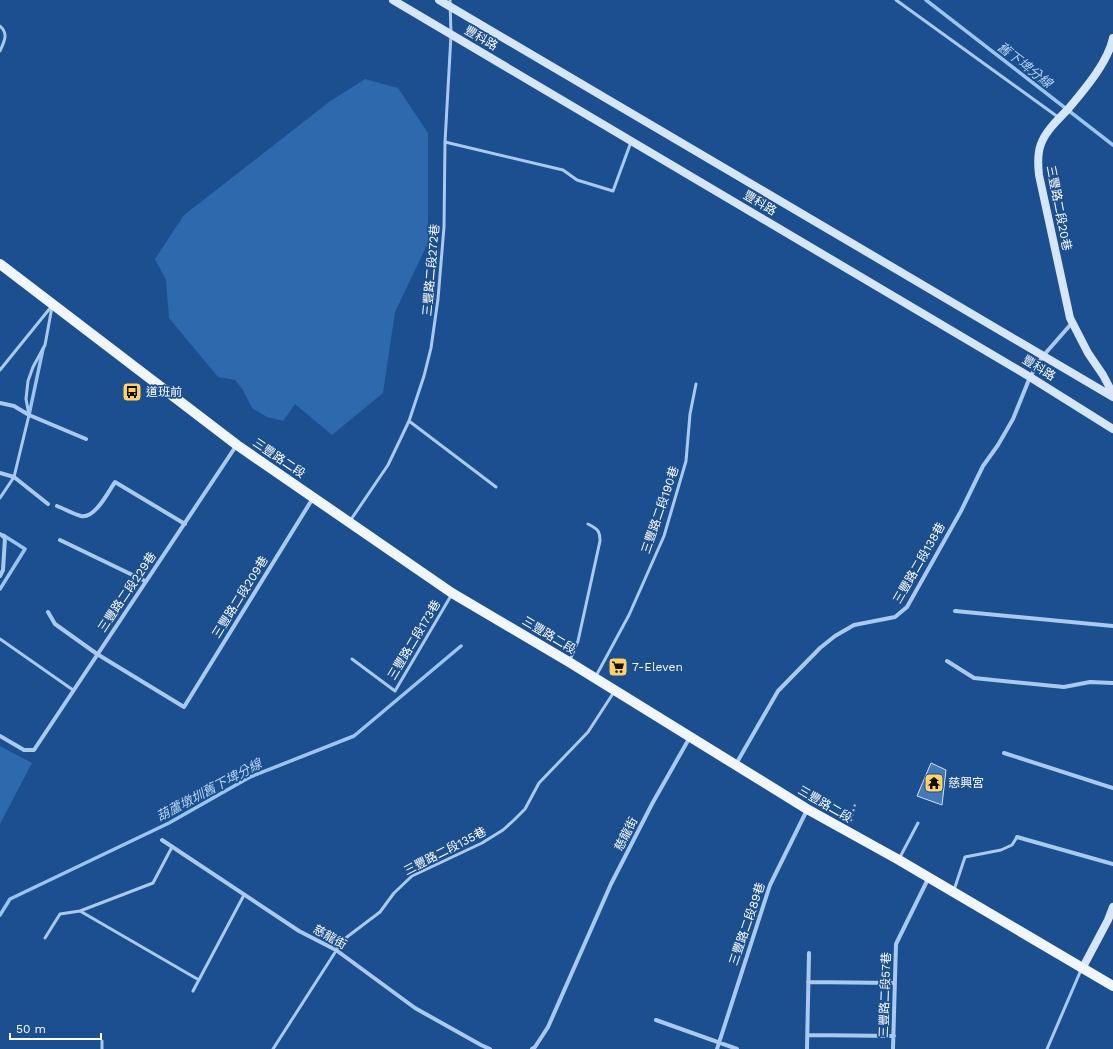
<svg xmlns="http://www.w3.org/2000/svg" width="1113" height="1049" font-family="'Work Sans','Noto Sans TC',sans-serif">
	<rect width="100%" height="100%" fill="#1b4f8f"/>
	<path fill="#2e69ad" d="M365 79 398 88 428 133V243L395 312 383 393 332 435 295 404 283 421 267 417 252 408 243 390 235 380 218 377 169 318 166 280 155 259 184 215 329 102Z
		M0 746 32 763 0 824Z"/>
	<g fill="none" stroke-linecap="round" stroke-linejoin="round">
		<path stroke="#9cc4f0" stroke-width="3.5" d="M926 0 1113 145
			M29 415 43 349
			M0 589 25 549 3 535
			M0 915 10 899 169 823 250 777 354 736 461 646"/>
	</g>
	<path fill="#4478b7" stroke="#cfe3fa" d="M931 763 946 770 942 805 917 796Z"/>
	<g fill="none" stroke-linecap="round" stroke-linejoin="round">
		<path stroke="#a9c9ee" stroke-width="2" stroke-dasharray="2 3" stroke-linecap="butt" d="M851 821 855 804"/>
		<path stroke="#a9c9ee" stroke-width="3" d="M896 0 1058 117
			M0 26C9 34 4 42 0 51
			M445 142 563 170 577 180 613 191 631 142
			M0 370 51 307
			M409 421 496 487
			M0 498 14 477 29 415 26 399 28 381 33 367 45 345 52 307
			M350 521 388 465 409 421 424 376 431 348 438 299 444 227 445 142 451 35 450 0
			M0 639 73 690
			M352 659 395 691 452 594
			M570 660 578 641 600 541C600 531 598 529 588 524
			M596 676 629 615 664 536 686 461 690 414 696 384
			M899 859 918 823
			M954 890 965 857 1001 850 1012 845 1017 837
			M80 911 199 980
			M45 938 60 914 80 911 153 883 172 847
			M193 991 244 895
			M102 1049V1041
			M273 1049 343 940 380 912 394 893 412 876 482 843 503 830 514 820 525 809 539 783 588 732 614 692
			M1047 1049 1081 970"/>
		<path stroke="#a9c9ee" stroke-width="4" d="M0 403 14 406 29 415 86 439
			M0 473 14 477 48 504
			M57 506C65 509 73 514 81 516 95 519 108 492 115 482L185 524
			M0 534 5 538 3 570 0 576
			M60 540 145 581
			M955 611 1113 626
			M48 612 55 624 97 654 184 707 313 498
			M947 661 974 678 1064 687 1090 682 1113 683
			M0 736 24 750H34L236 446
			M1004 753 1113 788
			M736 764 778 691 820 648 835 636 854 625 895 617 907 607 961 511 983 466 998 445 1013 419 1030 377 1043 356 1072 323
			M1017 837 1113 864
			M162 840 299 931 336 950 415 1008 481 1045 490 1049
			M808 982 895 983
			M656 1020 737 1049
			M808 1035 894 1036
			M532 1049 535 1047 548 1027 611 884 652 804 690 737
			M717 1049 770 885 807 810
			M807 1049 809 953
			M893 1049 896 944 928 879"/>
		<path stroke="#d6e6fa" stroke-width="8" d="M393 0 1030 377 1113 429
			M439 0 1113 397
			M1113 38C1108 62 1085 89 1069 108 1059 119 1046 130 1041 144 1037 154 1038 166 1039 175L1070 318 1088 353 1103 375 1113 394
			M1082 969 1108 920 1113 907"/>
		<path stroke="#f0f6ff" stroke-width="10" d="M0 264 237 445 452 593 569 662 807 809 899 860 1113 986"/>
	</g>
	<defs>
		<g id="bus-square" transform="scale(1)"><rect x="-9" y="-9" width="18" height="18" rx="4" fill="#ffd166" stroke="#1b4f8f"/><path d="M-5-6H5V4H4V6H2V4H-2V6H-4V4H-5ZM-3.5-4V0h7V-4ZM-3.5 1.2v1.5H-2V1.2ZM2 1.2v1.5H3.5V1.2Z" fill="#111"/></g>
		<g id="supermarket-square" transform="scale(1)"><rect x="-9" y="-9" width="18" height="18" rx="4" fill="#ffd166" stroke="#1b4f8f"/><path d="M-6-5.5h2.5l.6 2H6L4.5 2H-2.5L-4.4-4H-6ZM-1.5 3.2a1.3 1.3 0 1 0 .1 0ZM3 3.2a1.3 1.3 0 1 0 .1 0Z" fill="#111"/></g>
		<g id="temple-square" transform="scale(1)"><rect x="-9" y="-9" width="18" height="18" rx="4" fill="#ffd166" stroke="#1b4f8f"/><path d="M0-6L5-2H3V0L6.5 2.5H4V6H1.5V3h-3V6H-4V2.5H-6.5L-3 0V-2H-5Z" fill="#111"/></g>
	</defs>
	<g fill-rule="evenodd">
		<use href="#bus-square" x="132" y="392"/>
		<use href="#supermarket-square" x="618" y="667"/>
		<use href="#temple-square" x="934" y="783"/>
	</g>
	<g text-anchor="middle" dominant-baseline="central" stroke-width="3.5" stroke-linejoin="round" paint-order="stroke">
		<g font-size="12" fill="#fff" stroke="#1b4f8f">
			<text transform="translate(481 38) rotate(30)">豐科路</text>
			<text transform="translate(760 203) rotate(31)">豐科路</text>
			<text transform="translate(1059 208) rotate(79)">三豐路二段20巷</text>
			<text transform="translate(431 270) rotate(-85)">三豐路二段272巷</text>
			<text transform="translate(1039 368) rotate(32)">豐科路</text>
			<text transform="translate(279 458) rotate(34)">三豐路二段</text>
			<text transform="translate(660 510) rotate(-71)">三豐路二段190巷</text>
			<text transform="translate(919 563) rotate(-60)">三豐路二段138巷</text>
			<text transform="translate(127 592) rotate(-56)">三豐路二段229巷</text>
			<text transform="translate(240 597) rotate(-58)">三豐路二段209巷</text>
			<text transform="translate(549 635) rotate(31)">三豐路二段</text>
			<text transform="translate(414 640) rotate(-59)">三豐路二段173巷</text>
			<text transform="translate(825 804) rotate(30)">三豐路二段</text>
			<text transform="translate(626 834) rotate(-63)">慈龍街</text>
			<text transform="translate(445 851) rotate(-27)">三豐路二段135巷</text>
			<text transform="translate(747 924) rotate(-71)">三豐路二段89巷</text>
			<text transform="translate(330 937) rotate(29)">慈龍街</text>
			<text transform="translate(885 995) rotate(-88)">三豐路二段57巷</text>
		</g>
		<g font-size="12" fill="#fff" stroke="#1b4f8f" text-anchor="start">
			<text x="146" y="392">道班前</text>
			<text x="632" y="667">7-Eleven</text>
			<text x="948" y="783">慈興宮</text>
		</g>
		<g font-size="13" font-style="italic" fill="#b5d3f5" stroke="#1b4f8f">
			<text transform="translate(1025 65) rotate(38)">舊下埤分線</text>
			<text transform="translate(209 790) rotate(-28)">葫蘆墩圳舊下埤分線</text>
		</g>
	</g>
	<path d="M10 1033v6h91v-6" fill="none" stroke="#ffffff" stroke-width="2"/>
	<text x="16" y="1033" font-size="12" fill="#ffffff" stroke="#1b4f8f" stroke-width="3" paint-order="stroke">50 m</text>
</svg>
